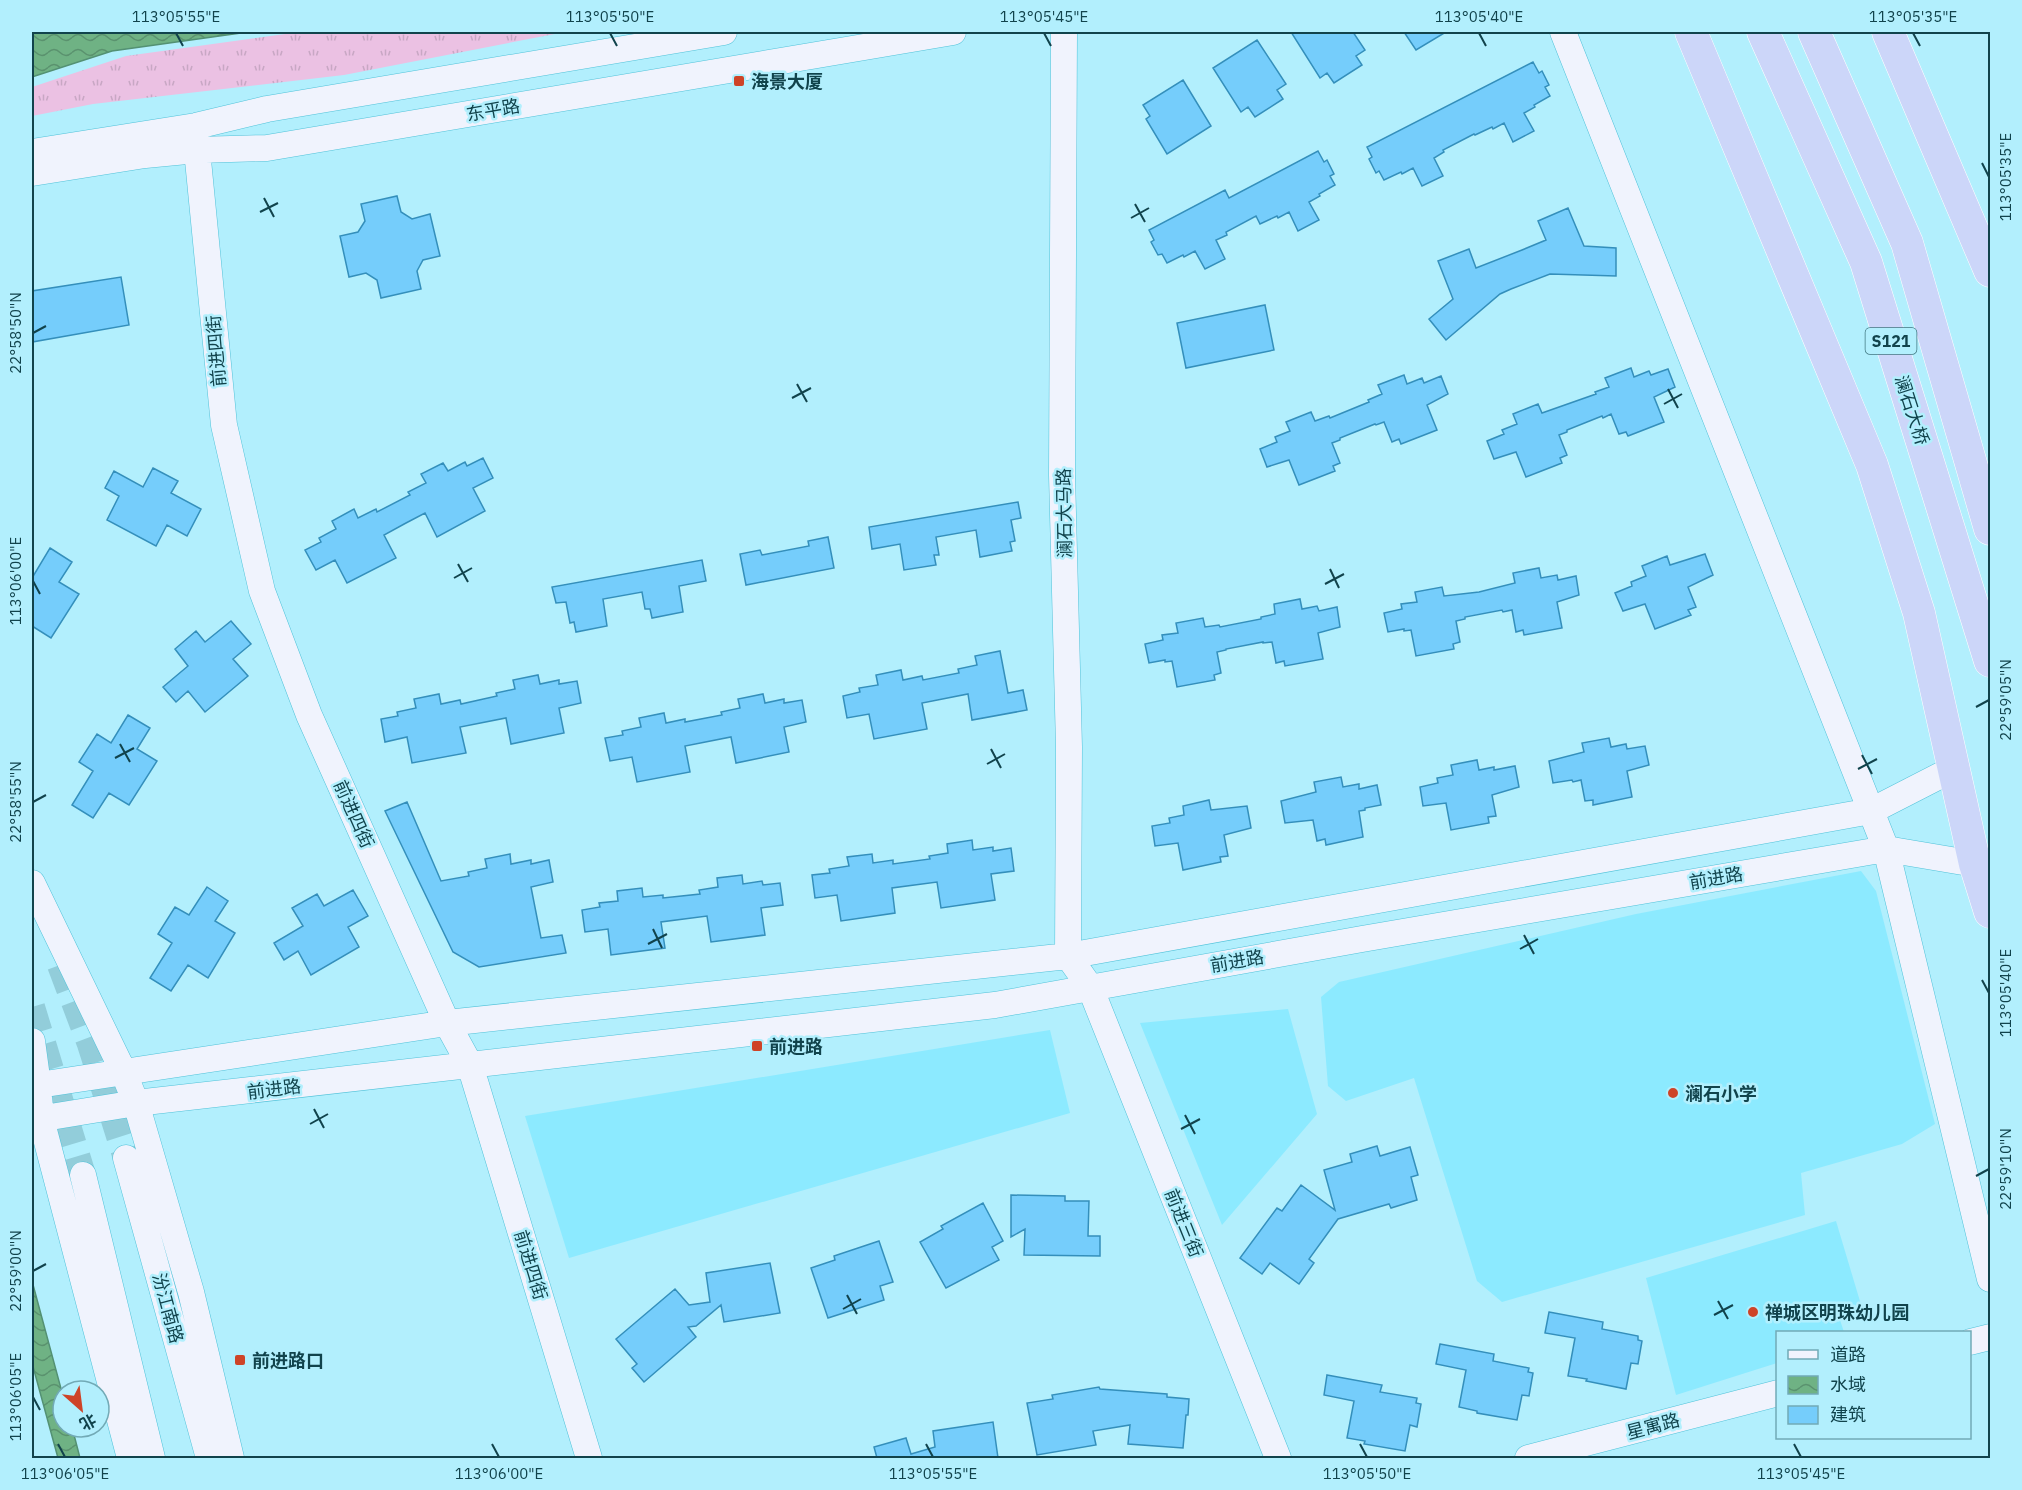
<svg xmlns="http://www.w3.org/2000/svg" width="2022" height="1490" font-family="'IBM Plex Sans','Noto Sans SC',sans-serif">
	<defs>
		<pattern id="grass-tufts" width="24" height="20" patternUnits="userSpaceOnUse" patternTransform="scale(1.5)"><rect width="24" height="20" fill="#ebc1e3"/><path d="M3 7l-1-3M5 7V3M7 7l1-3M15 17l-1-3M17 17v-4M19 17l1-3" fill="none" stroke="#c8a7c4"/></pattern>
		<pattern id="water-waves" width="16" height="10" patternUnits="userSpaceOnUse" patternTransform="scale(1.5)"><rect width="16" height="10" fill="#6fb284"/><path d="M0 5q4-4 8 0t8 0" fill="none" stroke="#5a926e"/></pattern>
	</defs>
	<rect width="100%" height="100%" fill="#b2effd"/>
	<path fill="#8ceaff" d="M1861 871 1876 891 1935 1124 1902 1144 1801 1173 1805 1215 1502 1302 1477 1281 1414 1078 1346 1101 1328 1086 1321 997 1339 982 1636 914Z
		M1288 1009 1317 1114 1222 1225 1140 1023Z
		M1050 1030 1070 1113 569 1258 525 1116Z
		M1836 1221 1862 1308 1839 1317 1844 1332H1778L1777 1363 1676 1395 1646 1278Z"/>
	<path fill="url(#grass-tufts)" d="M300 32H565L344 75 93 104 32 116V87L126 56Z"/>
	<path fill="url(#water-waves)" stroke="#539173" stroke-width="1.5" d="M32 32H248L112 51 32 77Z
		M32 1281 63 1396V1427H72L80 1458H58L32 1363Z"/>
	<path fill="#75cdfb" stroke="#348fbb" stroke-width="1.5" d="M1291 32H1353L1365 50 1356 56 1362 65 1334 83 1327 73 1320 78Z
		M1404 32H1446L1416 50Z
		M1257 40 1286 84 1277 90 1283 99 1255 117 1248 107 1241 112 1213 68Z
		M1533 62 1539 73 1542 71 1549 85 1545 87 1550 96 1534 105 1535 107 1524 113 1534 131 1513 142 1504 123 1493 129 1492 127 1475 135 1474 134 1443 150 1444 152 1434 158 1443 176 1422 186 1413 168 1402 174 1401 172 1384 180 1379 171 1376 173 1369 159 1372 157 1367 147Z
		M1183 80 1211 126 1167 154 1146 119 1150 116 1143 105Z
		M1318 151 1324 162 1327 160 1334 174 1330 176 1335 185 1319 194 1320 196 1309 202 1319 220 1298 231 1289 212 1278 218 1277 216 1260 224 1256 216 1226 232 1227 235 1216 240 1225 259 1205 269 1195 251 1184 257 1183 255 1167 263 1162 254 1158 255 1151 242 1154 240 1149 230 1225 190 1229 198Z
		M397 196 401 212 412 219 430 214 440 256 423 260 417 271 421 289 381 298 377 280 366 273 349 277 340 236 358 232 365 221 361 204Z
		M1568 208 1584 246 1616 248V276L1550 274 1511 289 1500 294 1446 340 1429 319 1453 299 1438 261 1469 249 1476 268 1522 250 1546 240 1538 221Z
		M121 277 129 325 32 342V291Z
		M1265 305 1274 350 1186 368 1177 323Z
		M1631 368 1634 377 1649 371 1651 375 1668 369 1675 387 1654 397 1664 422 1628 436 1626 432 1619 434 1611 414 1603 418 1602 416 1567 430V432L1559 435 1567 455 1560 458 1562 463 1526 477 1516 452 1494 459 1487 441 1504 434 1502 430 1517 424 1513 414 1538 404 1542 413 1596 394 1595 392 1609 387 1605 378Z
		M1404 375 1407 384 1422 378 1424 383 1441 376 1448 394 1427 405 1437 430 1401 444 1399 439 1392 442 1384 422 1376 425 1375 424 1340 438V440L1332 443 1340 463 1333 466 1335 471 1299 485 1289 460 1267 467 1260 449 1277 442 1275 437 1290 431 1286 422 1311 412 1315 421 1329 416 1330 418 1369 402 1368 400 1382 394 1378 385Z
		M483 458 493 478 473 488 485 511 437 537 425 513 406 523 384 535 396 558 347 583 335 560 316 570 305 550 321 542 319 538 336 529 332 521 354 509 358 518 376 509 377 512 410 495 408 492 426 483 421 474 443 463 448 471 465 462 467 466Z
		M153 468 178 481 171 493 201 509 187 536 167 525 156 546 107 520 119 496 105 488 114 471 143 487Z
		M1018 502 1021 518 1011 520 1015 541 1010 542 1012 551 980 557 976 530 936 537 939 555H934L936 565 904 570 900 544 872 549 869 527Z
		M828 537 834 568 746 585 740 554 760 550 762 555 809 546 808 541Z
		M50 548 72 562 59 582 79 594 51 638 32 626V578Z
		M1705 554 1713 575 1688 587 1696 607 1688 610 1691 615 1655 629 1645 604 1623 611 1615 593 1632 586 1631 582 1646 576 1642 566 1667 556 1670 565Z
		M702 560 706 581 679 586 683 612 652 618 650 609H645L642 592 603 599 607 626 576 632 574 622 570 623 566 602 556 603 552 587Z
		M1539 568 1541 578 1557 575 1558 580 1576 576 1579 595 1557 602 1562 628 1524 635 1523 630 1516 632 1512 610 1503 612 1502 610 1465 617V619L1456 621 1460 642 1453 644 1454 649 1416 656 1411 630 1404 631V629L1388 632 1384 613 1402 609 1401 604 1417 602 1415 592 1442 587 1444 596 1479 592 1515 583 1513 573Z
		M1300 599 1302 609 1317 606 1319 611 1337 607 1340 627 1318 633 1323 659 1285 666 1284 661 1276 663 1272 642 1263 643V642L1226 649V650L1217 652 1221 673 1214 675 1215 680 1177 687 1172 661 1165 662V660L1149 663 1145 644 1163 640 1162 635 1178 633 1176 623 1203 618 1205 627 1219 625 1220 627 1261 619V617L1275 614 1274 604Z
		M231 621 251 644 233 659 248 676 205 712 188 691 176 702 163 687 188 666 175 649 196 631 205 642Z
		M1000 651 1008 693 1023 690 1027 710 972 720 968 694 922 703 927 729 874 739 869 714 847 718 843 696 860 692 859 688 878 685 876 675 901 670 903 680 922 676 923 680 959 673 958 669 977 665 975 656Z
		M538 675 540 684 559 680V684L577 681 581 703 559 708 564 733 511 744 506 718 460 727 466 753 412 763 407 737 385 742 381 719 398 716 397 712 416 708 414 699 439 694 441 704 460 700 461 704 497 696 496 693 515 689 513 680Z
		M763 694 765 703 784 699V703L802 700 806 722 784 727 789 752 736 763 731 737 685 746 690 772 637 782 632 757 610 761 605 738 623 735 622 731 641 727 639 718 664 713 666 723 685 719V722L722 715 721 712 740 708 738 699Z
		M128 715 150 728 137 749 157 761 129 805 109 793 93 818 72 805 93 771 79 762 97 734 111 743Z
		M1609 738 1611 747 1626 744 1627 749 1645 746 1649 765 1627 771 1632 797 1593 805V800L1585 801 1581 780 1573 782 1572 780 1553 783 1549 761 1584 752 1582 743Z
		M1477 760 1479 770 1494 767V770L1515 766 1519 787 1492 795 1496 816 1488 817 1489 823 1451 830 1446 803 1423 806 1420 787 1438 783 1437 778 1453 775 1451 765Z
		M1341 777 1343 787 1359 784V789L1377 785 1381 805 1365 808V810L1359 811 1363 837 1326 845 1325 839 1317 841 1313 820 1285 823 1281 801 1316 792 1314 782Z
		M1209 800 1211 810 1247 806 1251 828 1224 835 1228 856 1220 857 1221 862 1183 870 1178 843 1155 846 1152 826 1170 823 1169 818 1184 815 1183 806Z
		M407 802 441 881 469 876 468 872 487 868 485 859 510 854 511 864 531 860V864L549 860 553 882 531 887 541 938 562 935 566 953 479 967 453 952 385 811Z
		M972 840 973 850 993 847V851L1011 848 1014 871 991 874 995 900 941 908 937 882 892 888 895 913 841 921 837 895 815 898 812 875 830 873 829 869 849 866 847 857 872 854 873 863 893 860V864L930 859 929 856 948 853 947 844Z
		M742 875 743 884 762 881 763 885 780 883 783 905 761 908 765 935 711 942 707 916 661 922 665 948 611 955 608 929 585 932 582 910 600 907 599 903 618 901 617 891 642 888 643 897 663 895V898L700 894 699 890 718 887 717 878Z
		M207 887 228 901 215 921 235 933 208 978 188 965 171 991 150 978 172 943 158 934 175 907 189 915Z
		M353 890 368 916 348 927 359 947 311 975 298 951 284 960 274 943 303 926 292 908 317 894 324 906Z
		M1377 1146 1380 1156 1410 1147 1418 1175 1411 1177 1417 1200 1391 1208 1389 1204 1338 1219 1309 1259 1314 1263 1299 1284 1270 1263 1262 1274 1240 1258 1277 1208 1282 1211 1301 1185 1335 1210 1324 1170 1352 1162 1350 1154Z
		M1011 1195 1065 1196V1201H1089L1088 1236H1100V1256L1024 1255 1025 1229 1011 1237Z
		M983 1203 1003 1241 992 1247 999 1260 946 1288 920 1242 943 1229 941 1226Z
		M879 1241 893 1282 880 1286 884 1300 828 1318 811 1268 835 1260 834 1256Z
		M770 1263 780 1313 724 1322 721 1305 696 1326 688 1327 696 1337 644 1382 632 1368 637 1364 616 1339 675 1289 689 1305 710 1302 706 1273Z
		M1549 1312 1603 1322 1602 1329 1638 1336V1340L1642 1341 1638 1364 1631 1363 1626 1389 1586 1381 1587 1379 1568 1376 1575 1338 1545 1333Z
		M1440 1344 1494 1354 1493 1361 1529 1368 1528 1372 1533 1373 1529 1396 1522 1395 1517 1420 1477 1413V1411L1459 1407 1466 1370 1436 1364Z
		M1327 1375 1382 1385 1380 1392 1417 1398 1416 1403 1421 1404 1417 1427 1410 1425 1405 1451 1364 1444 1365 1441 1347 1438 1354 1401 1324 1395Z
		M1099 1387 1100 1389 1167 1394V1397L1189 1399 1188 1415H1186L1183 1448 1128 1444 1130 1425 1093 1431 1096 1445 1037 1455 1027 1403 1053 1399 1052 1395Z
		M993 1422 998 1458H877L874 1447 906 1438 911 1454 935 1447 933 1431Z"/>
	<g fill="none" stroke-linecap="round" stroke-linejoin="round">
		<path stroke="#92cdda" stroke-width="26" stroke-dasharray="26 13" stroke-linecap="butt" d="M60 965 90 1044 126 1158
			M32 1007 83 1175"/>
		<g stroke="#50c2d9" stroke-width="27">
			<path id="secondary" d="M1064 32 1062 475 1069 747 1068 956 1090 987 1278 1458
				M1563 32 1886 849 1990 1279
				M197 150 224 425 262 591 309 715 447 1023 470 1065 589 1458
				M32 152 196 126 267 109 724 32
				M32 173 145 155 197 150 267 148 953 32
				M32 883 123 1071 136 1103 191 1292 231 1458
				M32 1041 38 1085 41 1119 130 1458
				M32 1086 447 1023 1068 956 1871 811 1953 769
				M32 1120 136 1103 995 1005 1362 939 1886 849 1975 864
				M126 1158 209 1458
				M83 1175 152 1458
				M1970 1342 1990 1337
				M1528 1458 1778 1393"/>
		</g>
		<g stroke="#fff" stroke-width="33">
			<path id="highway" d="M1691 32 1872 465 1919 613 1975 864 1990 912
				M1763 32 1866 262 1990 661
				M1814 32 1907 243 1990 529
				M1888 32 1990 271"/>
		</g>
		<use href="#secondary" stroke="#f0f3fd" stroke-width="26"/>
		<use href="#highway" stroke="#ccd6f9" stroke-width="32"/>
	</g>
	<path fill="none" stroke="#11434c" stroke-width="2" d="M176 33 183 46M610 33 617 46M1044 33 1051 46M1479 33 1486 46M1913 33 1920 46M1982 163 1989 177M264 198 274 217M1135 204 1145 222M260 212 278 203M1131 218 1149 208M33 333 46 326M797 384 807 402M1668 389 1678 408M792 398 811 388M1664 404 1682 394M458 564 468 582M1330 569 1339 588M454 578 472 568M33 581 40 594M1325 584 1344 574M1976 707 1989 700M120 744 130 762M991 749 1001 768M1862 755 1872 774M115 758 134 748M987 764 1005 754M1858 769 1877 759M33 802 46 795M653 929 662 948M1524 935 1534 954M648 944 667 934M1520 949 1538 939M1982 980 1989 993M314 1109 324 1128M1185 1115 1195 1134M310 1124 328 1114M1181 1129 1200 1119M1976 1176 1989 1169M33 1271 46 1264M847 1295 857 1314M1718 1301 1728 1319M843 1309 861 1299M1714 1315 1733 1305M33 1397 40 1410M58 1444 65 1457M492 1444 499 1457M926 1444 933 1457M1360 1444 1367 1457M1794 1444 1801 1457"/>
	<g fill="#ce4327" stroke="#b2effd" stroke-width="2">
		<rect x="733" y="75" width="12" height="12" rx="3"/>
		<rect x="751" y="1040" width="12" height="12" rx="3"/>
		<circle cx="1673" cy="1093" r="6"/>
		<circle cx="1753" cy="1312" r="6"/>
		<rect x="234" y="1354" width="12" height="12" rx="3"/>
	</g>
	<g text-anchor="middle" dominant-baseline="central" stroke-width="5" stroke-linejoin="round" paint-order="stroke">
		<rect fill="#b2effd" stroke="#417781" stroke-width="1.5" x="1865.5" y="328" width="51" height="26" rx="4.5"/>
		<g font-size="16" font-weight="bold" fill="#11434c">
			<text x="1891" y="341">S121</text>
		</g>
		<g font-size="18" font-weight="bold" fill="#11434c" stroke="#b2effd" text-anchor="start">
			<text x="751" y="81">海景大厦</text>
			<text x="769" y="1046">前进路</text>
			<text x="1685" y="1093">澜石小学</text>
			<text x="1765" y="1312">禅城区明珠幼儿园</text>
			<text x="252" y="1360">前进路口</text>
		</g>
		<g font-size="18" fill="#11434c" stroke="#b2effd">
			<text transform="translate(493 110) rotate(-10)">东平路</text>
			<text transform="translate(216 351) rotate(-95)">前进四街</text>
			<text transform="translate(1912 410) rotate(72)">澜石大桥</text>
			<text transform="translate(1064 513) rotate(-91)">澜石大马路</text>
			<text transform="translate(354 814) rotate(66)">前进四街</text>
			<text transform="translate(1716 878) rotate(-10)">前进路</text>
			<text transform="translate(1237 961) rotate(-10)">前进路</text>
			<text transform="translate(274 1089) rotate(-7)">前进路</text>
			<text transform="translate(1184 1223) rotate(68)">前进三街</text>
			<text transform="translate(531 1265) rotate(73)">前进四街</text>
			<text transform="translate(168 1308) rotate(75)">汾江南路</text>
			<text transform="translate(1653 1426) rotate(-15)">星寓路</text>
		</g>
	</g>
	<rect width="2022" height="1490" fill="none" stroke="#b2effd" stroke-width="66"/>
	<rect x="1776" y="1331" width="195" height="108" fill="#b2effd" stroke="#72aab6" stroke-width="1.5"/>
	<rect x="1788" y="1350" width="30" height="9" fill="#f0f3fd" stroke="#72aab6" stroke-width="1.5"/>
	<text x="1830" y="1361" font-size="18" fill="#11434c">道路</text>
	<rect x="1788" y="1376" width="30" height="18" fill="url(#water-waves)" stroke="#72aab6" stroke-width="1.5"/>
	<text x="1830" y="1391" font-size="18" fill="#11434c">水域</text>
	<rect x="1788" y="1406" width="30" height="18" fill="#75cdfb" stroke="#72aab6" stroke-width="1.5"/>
	<text x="1830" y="1421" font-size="18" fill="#11434c">建筑</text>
	<g transform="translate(81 1409) rotate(152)"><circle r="28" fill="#b2effd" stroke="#72aab6" stroke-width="1.5"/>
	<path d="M0-4.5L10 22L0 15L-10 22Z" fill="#ce4327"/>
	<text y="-9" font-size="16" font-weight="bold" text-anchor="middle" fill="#11434c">北</text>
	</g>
	<rect x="33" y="33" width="1956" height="1424" fill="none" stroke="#11434c" stroke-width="2"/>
	<g font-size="15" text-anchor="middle" fill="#11434c">
		<text x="176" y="22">113°05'55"E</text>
		<text x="610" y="22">113°05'50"E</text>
		<text x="1044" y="22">113°05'45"E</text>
		<text x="1479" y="22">113°05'40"E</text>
		<text x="1913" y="22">113°05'35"E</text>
		<text transform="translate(2006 177) rotate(-90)" y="5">113°05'35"E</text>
		<text transform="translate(16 333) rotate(-90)" y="5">22°58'50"N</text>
		<text transform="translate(16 581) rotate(-90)" y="5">113°06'00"E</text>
		<text transform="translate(2006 700) rotate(-90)" y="5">22°59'05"N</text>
		<text transform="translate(16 802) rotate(-90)" y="5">22°58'55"N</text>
		<text transform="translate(2006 993) rotate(-90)" y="5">113°05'40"E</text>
		<text transform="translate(2006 1169) rotate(-90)" y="5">22°59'10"N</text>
		<text transform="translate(16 1271) rotate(-90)" y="5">22°59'00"N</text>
		<text transform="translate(16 1397) rotate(-90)" y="5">113°06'05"E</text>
		<text x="65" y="1479">113°06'05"E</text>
		<text x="499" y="1479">113°06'00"E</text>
		<text x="933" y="1479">113°05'55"E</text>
		<text x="1367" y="1479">113°05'50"E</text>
		<text x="1801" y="1479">113°05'45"E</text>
	</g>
</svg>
